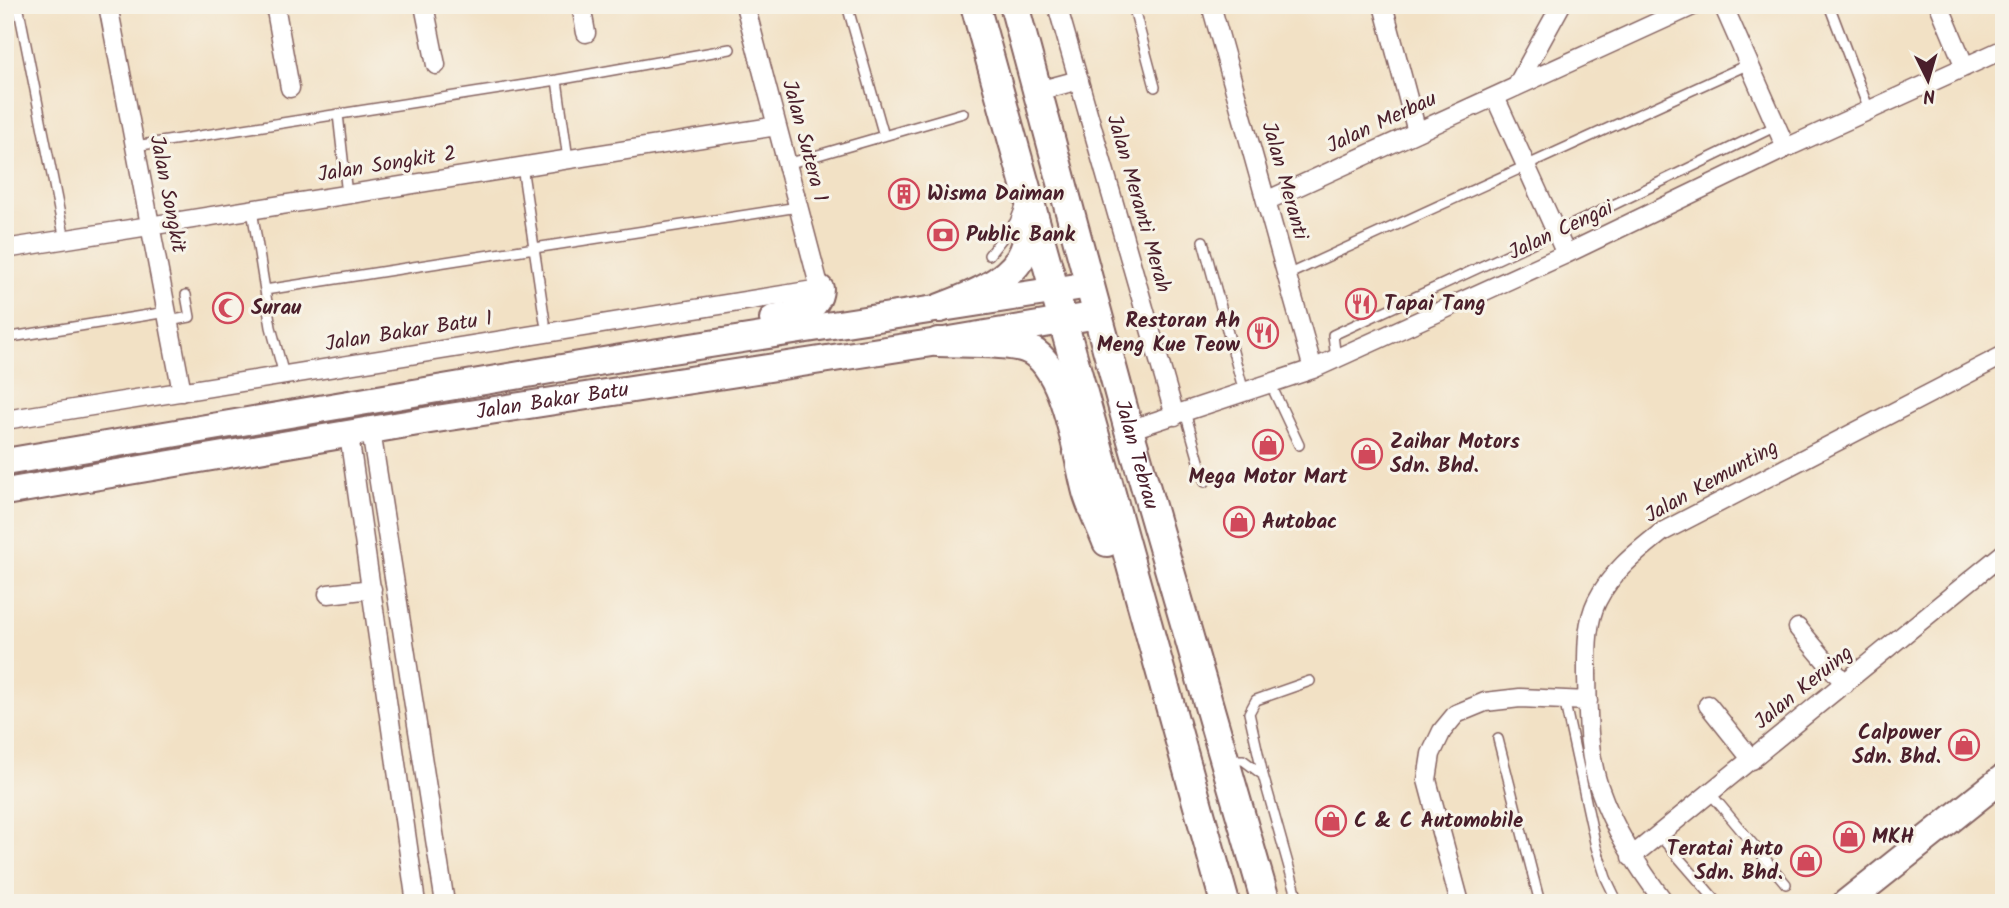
<svg xmlns="http://www.w3.org/2000/svg" width="2009" height="908" font-family="Kalam,sans-serif">
	<rect width="100%" height="100%" fill="#f7f3e8"/>
	<filter id="ink" filterUnits="userSpaceOnUse"><feTurbulence type="fractalNoise" baseFrequency=".0143" numOctaves="2"/><feDisplacementMap in="SourceGraphic" scale="14" xChannelSelector="R" yChannelSelector="G"/><feConvolveMatrix kernelMatrix="1 2 1 2 8 2 1 2 1" color-interpolation-filters="sRGB"/></filter>
	<filter id="wash" filterUnits="userSpaceOnUse"><feTurbulence type="fractalNoise" baseFrequency=".00686" numOctaves="4" result="noise"/><feDisplacementMap in="SourceGraphic" scale="28" xChannelSelector="R" yChannelSelector="G"/><feGaussianBlur stdDeviation="1.57" result="paint"/><feColorMatrix in="noise" values="0 0 0 0 0 0 0 0 0 0 0 0 0 0 0 0 0 1.4 0 .05"/><feComposite in="paint" operator="in"/></filter>
	<g filter="url(#wash)">
		<rect width="100%" height="100%" fill="#f2e1c5"/>
	</g>
	<g filter="url(#ink)">
		<g fill="none" stroke-linecap="round" stroke-linejoin="round">
			<g stroke="#856361" stroke-width="12">
				<path id="service" d="M18 5 65 240
					M847 5 884 136
					M1133 5 1155 87
					M1829 5 1869 110
					M557 80 568 159
					M338 114 347 195
					M135 146 557 80 730 49
					M787 164 963 113
					M522 166 545 322
					M252 210 271 327 284 375
					M1203 241 1244 392
					M989 255 1015 222 1022 204
					M1287 275 1749 64
					M265 290 798 207
					M169 321 190 317 186 295
					M5 338 167 312
					M1336 359 1333 335 1582 220 1776 126
					M1270 383 1299 445
					M1185 412 1205 482
					M1564 699 1596 847 1606 878 1618 903
					M1498 739 1540 903
					M1228 760H1243L1263 775 1299 903
					M1263 775 1249 713 1256 700 1310 681
					M1711 794 1786 884
					M1659 835 1718 903"/>
			</g>
			<g stroke="#856361" stroke-width="21">
				<path id="minor" d="M108 5 182 392
					M275 5 290 88
					M424 5 436 65
					M581 5 586 33
					M1057 5 1175 416
					M1211 5 1313 369
					M1383 5 1417 132
					M1723 5 1786 148
					M1939 5 1965 67
					M1516 87 1561 5
					M1038 91 1079 80
					M1495 97 1566 254
					M1266 201 1695 5
					M5 249 777 126
					M5 420 820 289 745 5
					M1129 430 1313 369 1566 254 1786 148 2004 49
					M371 431 445 903
					M349 435 416 903
					M328 594 372 589
					M1798 628 1845 684
					M1708 705 1752 760
					M1631 857 2004 553
					M1460 903 1427 780 1431 754 1442 731 1456 714 1485 702 1520 698 1588 701
					M1665 903C1638 867 1614 830 1599 787 1587 752 1588 711 1587 675 1587 652 1586 623 1597 601 1612 571 1637 552 1662 532L2004 355"/>
			</g>
			<g stroke="#856361" stroke-width="30">
				<g id="primary">
					<path d="M773 319C792 315 818 313 820 289"/>
					<path d="M5 462 633 356 1090 285"/>
					<path id="s1" d="M5 492 430 420 938 342 1098 315"/>
					<path d="M1846 903 2004 777"/>
				</g>
			</g>
			<g stroke="#856361" stroke-width="32">
				<g id="trunk">
					<path d="M975 5 1225 903"/>
					<path id="s2" d="M1014 5 1129 430 1266 903"/>
					<path d="M940 308C968 297 1003 285 1020 259 1028 246 1030 231 1033 216"/>
					<path d="M938 342C962 343 1004 341 1025 348 1066 361 1077 455 1087 492 1092 509 1101 526 1107 542"/>
				</g>
			</g>
			<use href="#service" stroke="#fff" stroke-width="9"/>
			<use href="#minor" stroke="#fff" stroke-width="18"/>
			<use href="#primary" stroke="#fff" stroke-width="26"/>
			<use href="#trunk" stroke="#fff" stroke-width="28"/>
		</g>
	</g>
	<defs>
		<g id="building-ring" transform="scale(1.575)"><circle r="9.5" fill="#f7f3e8" stroke="#d1495b" stroke-width="1.5"/><path d="M-4-6H4V6H1V3H-1V6H-4ZM-2.5-4.3h1.7v1.8h-1.7ZM.8-4.3h1.7v1.8H.8ZM-2.5-1h1.7V.8h-1.7ZM.8-1h1.7V.8H.8Z" fill="#d1495b"/></g>
		<g id="bank-ring" transform="scale(1.575)"><circle r="9.5" fill="#f7f3e8" stroke="#d1495b" stroke-width="1.5"/><path d="M-6-4H6V4H-6ZM0-2.3a2.3 2.3 0 1 0 0 4.6a2.3 2.3 0 1 0 0-4.6Z" fill="#d1495b"/></g>
		<g id="restaurant-ring" transform="scale(1.575)"><circle r="9.5" fill="#f7f3e8" stroke="#d1495b" stroke-width="1.5"/><path d="M-5-6h1v4h1v-4h1v4h1v-4h1v5L-1.5 .5V6h-2V.5L-5-1ZM5-6V6H3V1.5H1.5Q1.5-4 5-6Z" fill="#d1495b"/></g>
		<g id="mosque-ring" transform="scale(1.575)"><circle r="9.5" fill="#f7f3e8" stroke="#d1495b" stroke-width="1.5"/><path d="M3.5-4.9A6 6 0 1 0 3.5 4.9A5 5 0 1 1 3.5-4.9Z" fill="#d1495b"/></g>
		<g id="shop-ring" transform="scale(1.575)"><circle r="9.5" fill="#f7f3e8" stroke="#d1495b" stroke-width="1.5"/><path d="M-5-2.5h2.3a2.7 3.5 0 0 1 5.4 0H5L5.5 6h-11ZM-1.5-2.5h3a1.5 2.3 0 0 0-3 0Z" fill="#d1495b"/></g>
	</defs>
	<g fill-rule="evenodd">
		<use href="#building-ring" x="904" y="194"/>
		<use href="#bank-ring" x="943" y="235"/>
		<use href="#restaurant-ring" x="1361" y="304"/>
		<use href="#mosque-ring" x="228" y="308"/>
		<use href="#restaurant-ring" x="1263" y="333"/>
		<use href="#shop-ring" x="1268" y="445"/>
		<use href="#shop-ring" x="1367" y="454"/>
		<use href="#shop-ring" x="1239" y="522"/>
		<use href="#shop-ring" x="1964" y="745"/>
		<use href="#shop-ring" x="1331" y="821"/>
		<use href="#shop-ring" x="1849" y="837"/>
		<use href="#shop-ring" x="1806" y="861"/>
	</g>
	<g text-anchor="middle" dominant-baseline="central" stroke-width="6" stroke-linejoin="round" paint-order="stroke">
		<g font-size="21" fill="#4a1f2b" stroke="#f7f3e8">
			<text transform="translate(1382 123) rotate(-25)">Jalan Merbau</text>
			<text transform="translate(804 141) rotate(75)">Jalan Sutera 1</text>
			<text transform="translate(387 165) rotate(-9)">Jalan Songkit 2</text>
			<text transform="translate(1284 181) rotate(74)">Jalan Meranti</text>
			<text transform="translate(167 194) rotate(79)">Jalan Songkit</text>
			<text transform="translate(1138 204) rotate(74)">Jalan Meranti Merah</text>
			<text transform="translate(1561 231) rotate(-25)">Jalan Cengai</text>
			<text transform="translate(409 332) rotate(-9)">Jalan Bakar Batu 1</text>
			<text stroke="none"><textPath href="#s1" startOffset="555">Jalan Bakar Batu</textPath></text>
			<text stroke="none"><textPath href="#s2" startOffset="466">Jalan Tebrau</textPath></text>
			<text transform="translate(1712 482) rotate(-29)">Jalan Kemunting</text>
			<text transform="translate(1804 688) rotate(-39)">Jalan Keruing</text>
		</g>
		<g font-size="21" font-weight="bold" fill="#4a1f2b" stroke="#f7f3e8" text-anchor="start">
			<text x="927" y="194">Wisma Daiman</text>
			<text x="966" y="235">Public Bank</text>
			<text x="1384" y="304">Tapai Tang</text>
			<text x="251" y="308">Surau</text>
			<text x="1240" y="321" text-anchor="end">Restoran Ah<tspan x="1240" dy="24">Meng Kue Teow</tspan></text>
			<text x="1390" y="442">Zaihar Motors<tspan x="1390" dy="24">Sdn. Bhd.</tspan></text>
			<text x="1268" y="477" text-anchor="middle">Mega Motor Mart</text>
			<text x="1262" y="522">Autobac</text>
			<text x="1941" y="733" text-anchor="end">Calpower<tspan x="1941" dy="24">Sdn. Bhd.</tspan></text>
			<text x="1354" y="821">C &amp; C Automobile</text>
			<text x="1872" y="837">MKH</text>
			<text x="1783" y="849" text-anchor="end">Teratai Auto<tspan x="1783" dy="24">Sdn. Bhd.</tspan></text>
		</g>
	</g>
	<rect width="2009" height="908" fill="none" stroke="#f7f3e8" stroke-width="28"/>
	<g transform="translate(1928 80) rotate(175)" stroke="#f7f3e8" stroke-width="5" paint-order="stroke">
	<path d="M0-5L12 26L0 18L-12 26Z" fill="#4a1f2b"/>
	<text y="-10" font-size="19" font-weight="bold" text-anchor="middle" fill="#4a1f2b">N</text>
	</g>
</svg>
